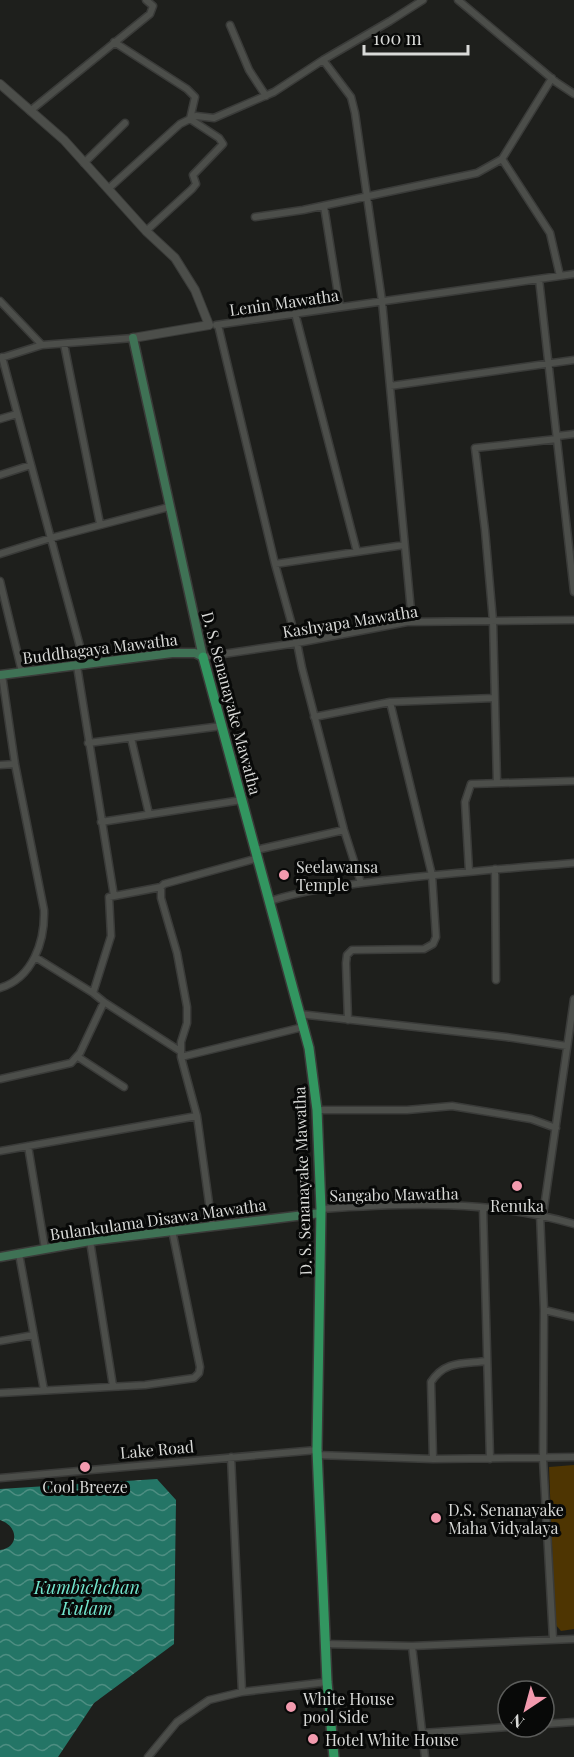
<svg xmlns="http://www.w3.org/2000/svg" width="574" height="1757" font-family="'Playfair Display',serif">
	<defs>
		<pattern id="water-waves" width="16" height="10" patternUnits="userSpaceOnUse" patternTransform="scale(1.5)"><rect width="16" height="10" fill="#247566"/><path d="M0 5q4-4 8 0t8 0" fill="none" stroke="#4e8e82"/></pattern>
	</defs>
	<rect width="100%" height="100%" fill="#1e1f1c"/>
	<path fill="#4e3502" d="M574 1465V1629L561 1631 555 1624 549 1467Z"/>
	<path fill="url(#water-waves)" d="M157 1479 176 1500 174 1644 94 1703 58 1757H0V1550C20 1547 18 1526 0 1520V1489Z"/>
	<g fill="none" stroke-linecap="round" stroke-linejoin="round">
		<g stroke="#3a3b39" stroke-width="9">
			<path id="minor" d="M458 0 556 82 574 94
				M230 25 249 70 266 96
				M114 42 187 89 195 97 190 119 219 138 223 144 193 175 196 184 192 189 146 231
				M323 60 351 97 355 113 382 301 412 622
				M30 111 150 14 153 6 146 0
				M502 159 550 233 560 276
				M84 163 125 123
				M108 189 180 124 196 116 214 118 274 92 323 60 390 21 423 0
				M324 206 340 307
				M255 217 303 210 477 173 502 159 552 78
				M539 279 574 592
				M0 301 42 345
				M295 313 357 552
				M216 325 574 274
				M218 325 275 564 297 643 302 668 344 830 361 883
				M64 344 100 524
				M2 357 85 665
				M1 358 42 345 133 338
				M390 386 574 360
				M0 419 17 414
				M557 436 574 434
				M0 475 31 465
				M0 554 51 538 169 507
				M275 564 404 545
				M0 581 22 672
				M203 657 297 643 407 622 574 620
				M77 666 114 896
				M314 717 390 702 494 698
				M131 738 149 814
				M88 743 222 726
				M0 765 15 764
				M497 783 493 621 485 530 475 448 557 439
				M101 822 242 800
				M256 850 344 830
				M495 869 496 980
				M469 871 465 802 471 784 574 781
				M270 901C307 889 348 885 387 880 449 873 511 868 574 863
				M35 957 93 993 104 1002 180 1051
				M0 988C33 978 45 941 44 910L15 764 2 675
				M93 993 111 936 109 897 161 887
				M299 1014 506 1037 567 1046
				M348 1020 346 963 347 955 352 950 424 949 433 944 436 937 432 875 390 702
				M78 1057 124 1087
				M181 1057 303 1027
				M0 1079 71 1063 80 1053 104 1002
				M317 1110H407L452 1106 531 1119 556 1128
				M28 1146 45 1249
				M0 1151 197 1116
				M483 1208 490 1459
				M321 1209C405 1203 493 1200 574 1224
				M540 1214 544 1310 543 1459 553 1639
				M543 1215 574 999
				M212 1225 197 1116 181 1057V1042L187 1023V1007L177 953 161 898V887L164 884 258 858
				M90 1241 113 1386
				M19 1254 44 1390
				M544 1310 574 1317
				M0 1341 34 1335
				M0 1393 145 1385 194 1378 199 1373 200 1367 172 1230
				M317 1455 433 1459 574 1457
				M231 1457 242 1692
				M433 1459 431 1382C445 1360 464 1364 487 1361
				M0 1478 317 1450
				M325 1644 412 1646 574 1639
				M412 1646 425 1757
				M544 1724 574 1722
				M423 1733 508 1727
				M148 1757 177 1722 209 1700 242 1692 327 1682"/>
		</g>
		<g stroke="#3a3b39" stroke-width="10">
			<path id="tertiary" d="M0 84 64 140 146 231 175 258 195 290 209 325 133 338"/>
		</g>
		<g stroke="#3a3b39" stroke-width="11">
			<path id="secondary" d="M133 338 203 657
				M0 675 172 653H195L203 657
				M0 1257 90 1241 321 1213"/>
		</g>
		<g stroke="#3a3b39" stroke-width="12">
			<path id="primary" d="M203 657 309 1048 317 1110 321 1209 317 1450 327 1682 334 1757"/>
		</g>
		<use href="#minor" stroke="#4c4e4a" stroke-width="6"/>
		<use href="#tertiary" stroke="#4c4e4a" stroke-width="8"/>
		<use href="#secondary" stroke="#3f7255" stroke-width="8"/>
		<use href="#primary" stroke="#329660" stroke-width="9"/>
	</g>
	<g fill="#f29aae" stroke="#080908" stroke-width="2">
		<circle cx="284" cy="875" r="6"/>
		<circle cx="517" cy="1186" r="6"/>
		<circle cx="85" cy="1467" r="6"/>
		<circle cx="436" cy="1518" r="6"/>
		<circle cx="291" cy="1707" r="6"/>
		<circle cx="313" cy="1739" r="6"/>
	</g>
	<g text-anchor="middle" dominant-baseline="central" stroke-width="6" stroke-linejoin="round" paint-order="stroke">
		<g font-size="16" fill="#d9dad8" stroke="#080908">
			<text transform="translate(284 302) rotate(-8)">Lenin Mawatha</text>
			<text transform="translate(350 621) rotate(-9)">Kashyapa Mawatha</text>
			<text transform="translate(100 648) rotate(-7)">Buddhagaya Mawatha</text>
			<text transform="translate(232 703) rotate(75)">D. S. Senanayake Mawatha</text>
			<text transform="translate(302 1181) rotate(-92)">D. S. Senanayake Mawatha</text>
			<text transform="translate(394 1194) rotate(-1)">Sangabo Mawatha</text>
			<text transform="translate(158 1219) rotate(-8)">Bulankulama Disawa Mawatha</text>
			<text transform="translate(157 1449) rotate(-5)">Lake Road</text>
		</g>
		<g font-size="16" fill="#d9dad8" stroke="#080908" text-anchor="start">
			<text x="296" y="866">Seelawansa<tspan x="296" dy="18">Temple</tspan></text>
			<text x="517" y="1205" text-anchor="middle">Renuka</text>
			<text x="85" y="1486" text-anchor="middle">Cool Breeze</text>
			<text x="448" y="1509">D.S. Senanayake<tspan x="448" dy="18">Maha Vidyalaya</tspan></text>
			<text x="303" y="1698">White House<tspan x="303" dy="18">pool Side</tspan></text>
			<text x="325" y="1739">Hotel White House</text>
		</g>
		<g font-size="18" font-style="italic" fill="#72e5cd" stroke="#080908">
			<text x="87" y="1587">Kumbichchan<tspan x="87" dy="21">Kulam</tspan></text>
		</g>
	</g>
	<g transform="translate(526 1709) rotate(216)"><circle r="28" fill="#080908" stroke="#5c5d5b" stroke-width="1.5"/>
	<path d="M0-4.5L10 22L0 15L-10 22Z" fill="#f29aae"/>
	<text y="-9" font-size="16" font-weight="bold" text-anchor="middle" fill="#d9dad8">N</text>
	</g>
	<path d="M364 45v9h104v-9" fill="none" stroke="#d9dad8" stroke-width="3"/>
	<text x="373" y="45" font-size="18" fill="#d9dad8" stroke="#080908" stroke-width="4.5" paint-order="stroke">100 m</text>
</svg>
